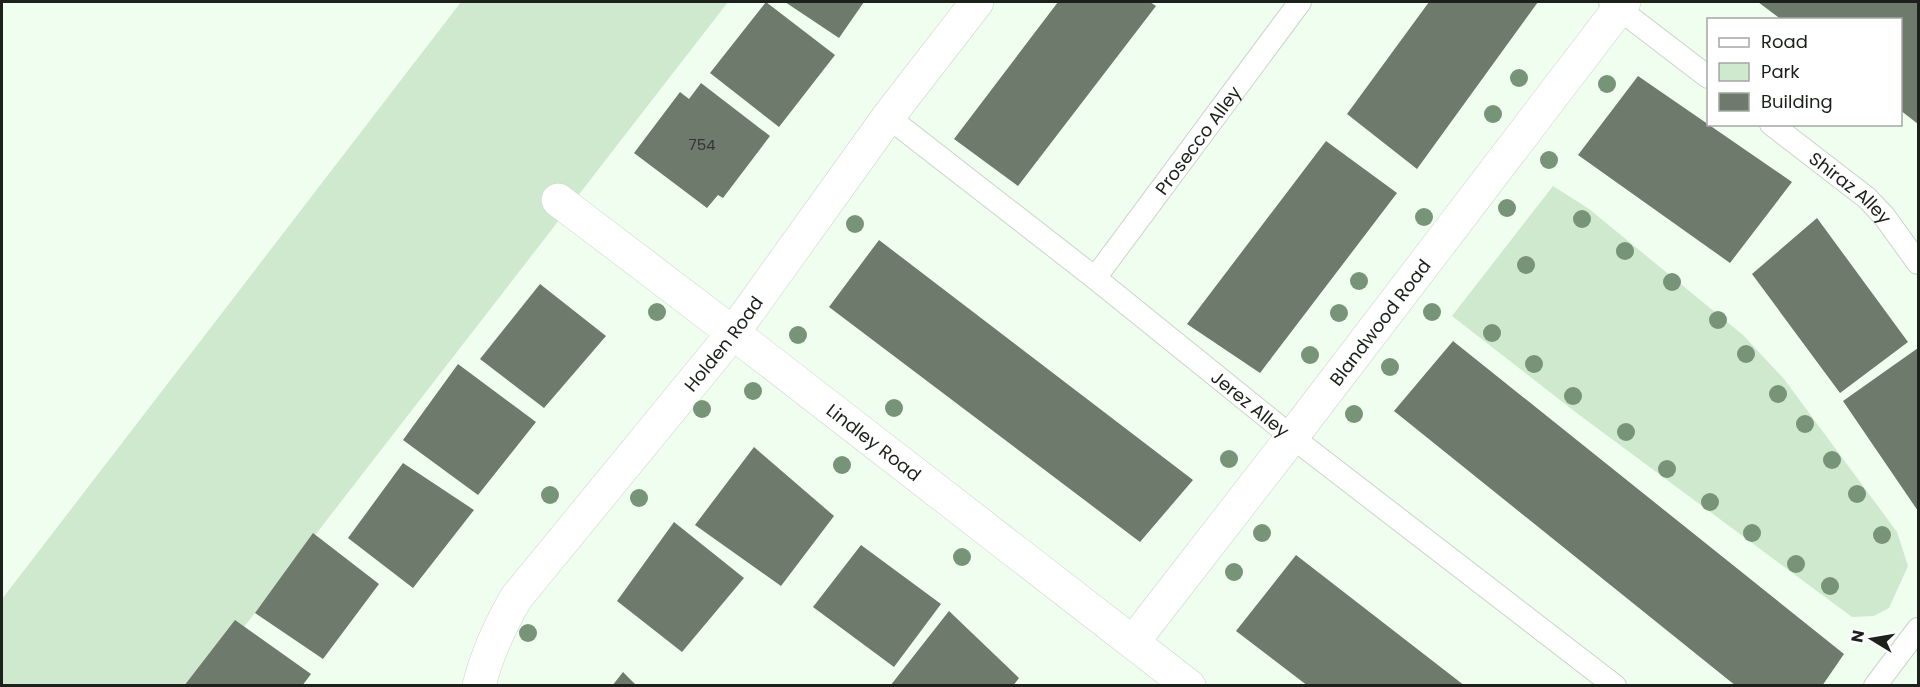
<svg xmlns="http://www.w3.org/2000/svg" width="1920" height="687" font-family="Poppins,sans-serif">
	<rect width="100%" height="100%" fill="#effeef"/>
	<path fill="#cee9cd" d="M461 2H728L199 685H2V599Z
		M1553 186 1589 209 1743 335 1784 379 1897 532 1908 566 1889 608 1874 616 1852 617 1578 414 1452 316Z"/>
	<path fill="#6d7a6c" d="M766 2 835 55 779 127 710 73Z
		M785 2H864L839 38Z
		M1058 2H1150L1156 6 1018 186 954 139Z
		M1429 2H1538L1417 169 1347 114Z
		M1758 2H1918V124L1900 110V20H1782Z
		M1638 76 1792 182 1730 263 1578 155Z
		M701 83 770 136 723 198 718 195 707 208 634 153 680 92 689 99Z
		M1326 141 1397 193 1260 373 1187 324Z
		M1817 218 1908 342 1840 393 1752 274Z
		M879 240 1193 480 1140 542 829 307Z
		M540 284 606 336 544 408 480 359Z
		M1453 341 1844 654 1822 686H1736L1394 411Z
		M1918 348V511L1843 401Z
		M458 364 536 422 478 495 403 440Z
		M754 447 834 516 781 586 695 525Z
		M403 463 474 510 413 588 348 538Z
		M674 522 744 578 682 652 617 601Z
		M313 533 379 584 323 659 255 613Z
		M861 545 941 604 894 667 813 607Z
		M1296 555 1465 686H1308L1236 631Z
		M949 611 1019 678 1013 686H890Z
		M235 620 311 674 302 686H184Z
		M623 672 637 686H612Z"/>
	<g fill="none" stroke-linecap="round" stroke-linejoin="round">
		<g stroke="#c7d5c7" stroke-width="24">
			<g id="lane">
				<path d="M1610 2 1708 77"/>
				<path id="s1" d="M888 117 1095 278 1292 437 1615 686"/>
				<path id="s2" d="M1771 124 1867 198 1884 216 1918 263"/>
				<path id="s3" d="M1095 278 1300 2"/>
				<path d="M1875 686 1918 629"/>
			</g>
		</g>
		<g stroke="#c7d5c7" stroke-width="34">
			<g id="street">
				<path id="s4" d="M558 200 754 349 1189 686"/>
				<path id="s5" d="M1133 642 1292 437 1624 2"/>
				<path id="s6" d="M479 686C487 653 500 626 516 598L733 333 888 117 977 2"/>
			</g>
		</g>
		<use href="#lane" stroke="#fff" stroke-width="22"/>
		<use href="#street" stroke="#fff" stroke-width="33"/>
	</g>
	<g fill="#789478">
		<circle cx="1519" cy="78" r="9"/>
		<circle cx="1607" cy="84" r="9"/>
		<circle cx="1493" cy="114" r="9"/>
		<circle cx="1549" cy="160" r="9"/>
		<circle cx="1507" cy="208" r="9"/>
		<circle cx="1424" cy="217" r="9"/>
		<circle cx="1582" cy="219" r="9"/>
		<circle cx="855" cy="224" r="9"/>
		<circle cx="1625" cy="251" r="9"/>
		<circle cx="1526" cy="265" r="9"/>
		<circle cx="1359" cy="281" r="9"/>
		<circle cx="1672" cy="282" r="9"/>
		<circle cx="657" cy="312" r="9"/>
		<circle cx="1432" cy="312" r="9"/>
		<circle cx="1339" cy="313" r="9"/>
		<circle cx="1718" cy="320" r="9"/>
		<circle cx="1492" cy="333" r="9"/>
		<circle cx="798" cy="335" r="9"/>
		<circle cx="1746" cy="354" r="9"/>
		<circle cx="1310" cy="355" r="9"/>
		<circle cx="1534" cy="364" r="9"/>
		<circle cx="1390" cy="367" r="9"/>
		<circle cx="753" cy="391" r="9"/>
		<circle cx="1778" cy="394" r="9"/>
		<circle cx="1573" cy="396" r="9"/>
		<circle cx="894" cy="408" r="9"/>
		<circle cx="702" cy="409" r="9"/>
		<circle cx="1354" cy="414" r="9"/>
		<circle cx="1805" cy="424" r="9"/>
		<circle cx="1626" cy="432" r="9"/>
		<circle cx="1229" cy="459" r="9"/>
		<circle cx="1832" cy="460" r="9"/>
		<circle cx="842" cy="465" r="9"/>
		<circle cx="1667" cy="469" r="9"/>
		<circle cx="1857" cy="494" r="9"/>
		<circle cx="550" cy="495" r="9"/>
		<circle cx="639" cy="498" r="9"/>
		<circle cx="1710" cy="502" r="9"/>
		<circle cx="1262" cy="533" r="9"/>
		<circle cx="1752" cy="533" r="9"/>
		<circle cx="1882" cy="535" r="9"/>
		<circle cx="962" cy="557" r="9"/>
		<circle cx="1796" cy="564" r="9"/>
		<circle cx="1234" cy="572" r="9"/>
		<circle cx="1830" cy="586" r="9"/>
		<circle cx="528" cy="633" r="9"/>
	</g>
	<g text-anchor="middle" dominant-baseline="central" stroke-width="6" stroke-linejoin="round" paint-order="stroke">
		<g font-size="15" fill="#303730">
			<text x="702" y="144">754</text>
		</g>
		<g font-size="18" fill="#1c211c" stroke="#fff">
			<text stroke="none"><textPath href="#s3" startOffset="172">Prosecco Alley</textPath></text>
			<text stroke="none"><textPath href="#s2" startOffset="102">Shiraz Alley</textPath></text>
			<text stroke="none"><textPath href="#s5" startOffset="404">Blandwood Road</textPath></text>
			<text stroke="none"><textPath href="#s6" startOffset="424">Holden Road</textPath></text>
			<text stroke="none"><textPath href="#s1" startOffset="462">Jerez Alley</textPath></text>
			<text stroke="none"><textPath href="#s4" startOffset="398">Lindley Road</textPath></text>
		</g>
	</g>
	<rect width="1920" height="687" fill="none" stroke="#1c211c" stroke-width="6"/>
	<rect x="1707" y="18" width="195" height="108" fill="#ffffff" stroke="#a4a6a4" stroke-width="1.5"/>
	<rect x="1719" y="38" width="30" height="9" fill="#ffffff" stroke="#a4a6a4" stroke-width="1.5"/>
	<text x="1761" y="48" font-size="18" fill="#1c211c">Road</text>
	<rect x="1719" y="63" width="30" height="18" fill="#cee9cd" stroke="#a4a6a4" stroke-width="1.5"/>
	<text x="1761" y="78" font-size="18" fill="#1c211c">Park</text>
	<rect x="1719" y="93" width="30" height="18" fill="#6d7a6c" stroke="#a4a6a4" stroke-width="1.5"/>
	<text x="1761" y="108" font-size="18" fill="#1c211c">Building</text>
	<g transform="translate(1872 639) rotate(281)" stroke="#ffffff" stroke-width="4.5" paint-order="stroke">
	<path d="M0-4.5L10 22L0 15L-10 22Z" fill="#1c211c"/>
	<text y="-9" font-size="16" font-weight="bold" text-anchor="middle" fill="#1c211c">N</text>
	</g>
</svg>
